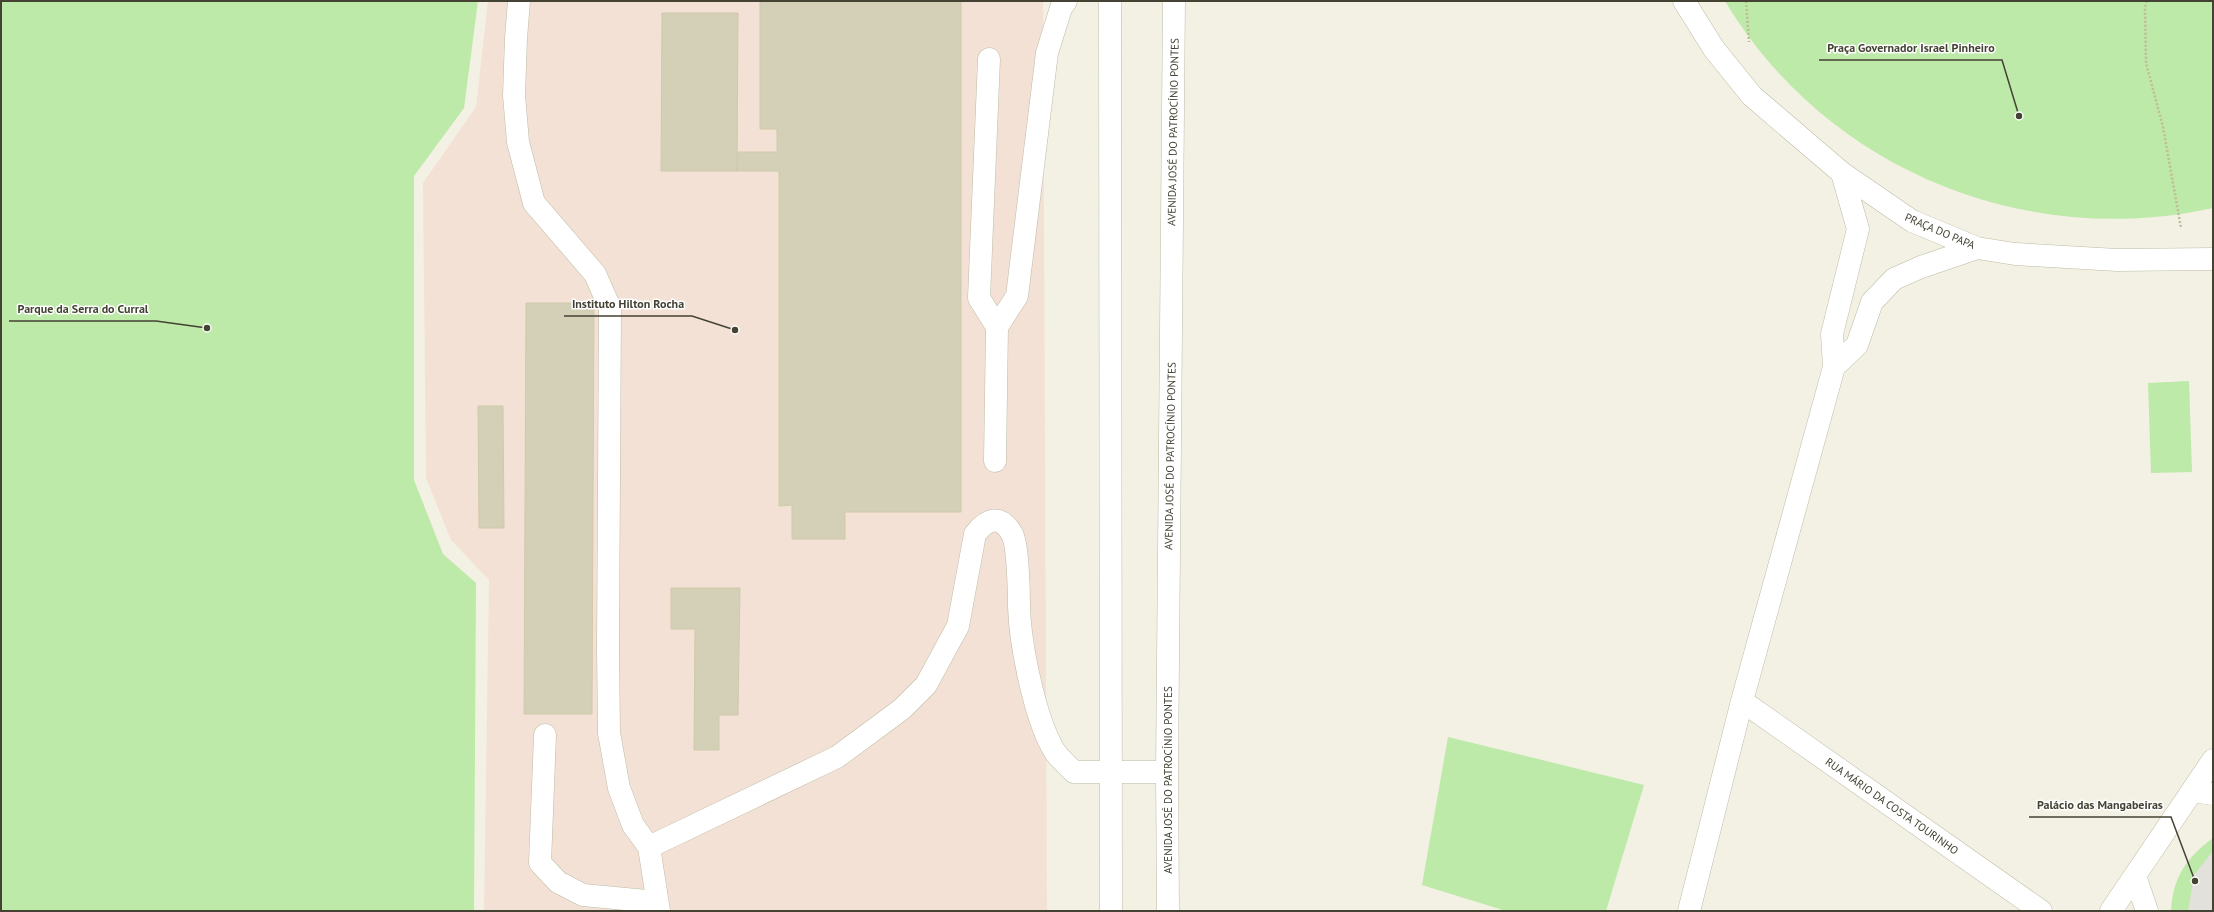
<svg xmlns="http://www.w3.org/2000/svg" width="2214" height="912" font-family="'PT Sans',sans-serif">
	<rect width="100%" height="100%" fill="#f2f1e3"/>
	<path fill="#f4e1d5" d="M488 1H1043L1047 911H484L489 580 451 540 426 478 423 183 476 107Z"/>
	<path fill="#bde9a9" d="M1 1H478L464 108 414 176V480L443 554 476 583 474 911H1Z
		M1725 1H2213V208C2024 250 1825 168 1725 1Z
		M2189 381 2192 472 2151 473 2148 383Z
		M1448 737 1644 785 1606 911H1506L1422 885Z
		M2213 838V911H2171C2173 877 2186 858 2213 838Z"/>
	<path fill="#e3e1dc" d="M2213 851V911H2188L2194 875Z"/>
	<path fill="#d4d0b8" stroke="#cfcaab" d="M760 1H961V512H845V539H792V505L779 506V171H737L738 152H777V129H760Z
		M662 13H738L737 171H661Z
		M526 303H594L592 714H524Z
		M478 406H503L504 528H479Z
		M671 588H740L738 715H719V750H694L695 629H671Z"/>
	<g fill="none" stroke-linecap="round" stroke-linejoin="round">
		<g stroke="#bebca5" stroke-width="23">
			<path id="minor" d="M519 1 516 38 514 95 518 142 534 203 595 274 610 308 608 649 609 733 619 788 633 825 649 847 659 911
				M1110 1 1111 911
				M1684 1 1714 49 1752 96 1842 173 1912 221 1977 248 2015 254 2117 260 2213 259
				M989 59 979 298 997 327 995 461
				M1842 173 1858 229 1832 334 1834 367 1857 345 1872 302 1894 279 1921 267 1977 248
				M997 327 1017 296 1047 53 1061 8 1066 1
				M1742 701 2041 911
				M545 735 540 863 558 882 583 895 657 902
				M2193 791 2213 794
				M649 847 837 757 902 709 926 685 958 626 975 534C987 519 1000 513 1012 534 1018 544 1019 592 1019 606 1020 644 1035 720 1055 752 1060 759 1068 766 1074 772H1167
				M2135 876 2147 911
				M1168 911 1167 772 1174 1
				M1689 911 1742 701 1834 367
				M2111 911 2213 760"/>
		</g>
		<path stroke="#c1bb96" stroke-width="2.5" stroke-dasharray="2 2" stroke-linecap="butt" d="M1746 1 1749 42
			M2147 1 2145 7 2146 63 2163 127 2181 228"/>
		<use href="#minor" stroke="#fff" stroke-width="22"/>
	</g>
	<g text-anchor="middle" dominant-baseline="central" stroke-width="3" stroke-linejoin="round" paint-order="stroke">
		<g font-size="11" fill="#444233" stroke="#fff">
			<text transform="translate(1173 132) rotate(-89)">AVENIDA JOSÉ DO PATROCÍNIO PONTES</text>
			<text transform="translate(1940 231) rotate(23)">PRAÇA DO PAPA</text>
			<text transform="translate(1170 456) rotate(-89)">AVENIDA JOSÉ DO PATROCÍNIO PONTES</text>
			<text transform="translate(1168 780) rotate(-90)">AVENIDA JOSÉ DO PATROCÍNIO PONTES</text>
			<text transform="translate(1892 806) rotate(35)">RUA MÁRIO DA COSTA TOURINHO</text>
		</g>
	</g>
	<path fill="none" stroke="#444233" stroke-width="1.5" d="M2019 116L2002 60H1819M735 330L692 316H564M207 328L156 321H9M2195 881L2171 817H2029"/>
	<g fill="#444233" stroke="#fff" stroke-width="1.5">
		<circle cx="2019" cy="116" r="4"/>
		<circle cx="735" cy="330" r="4"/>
		<circle cx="207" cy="328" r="4"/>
		<circle cx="2195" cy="881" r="4"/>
	</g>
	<g font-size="12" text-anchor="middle" font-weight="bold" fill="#444233" stroke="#fff" stroke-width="3" stroke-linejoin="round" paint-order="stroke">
		<text x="1911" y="52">Praça Governador Israel Pinheiro</text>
		<text x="628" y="308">Instituto Hilton Rocha</text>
		<text x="83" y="313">Parque da Serra do Curral</text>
		<text x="2100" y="809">Palácio das Mangabeiras</text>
	</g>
	<rect width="2214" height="912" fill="none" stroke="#444233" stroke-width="4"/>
</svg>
